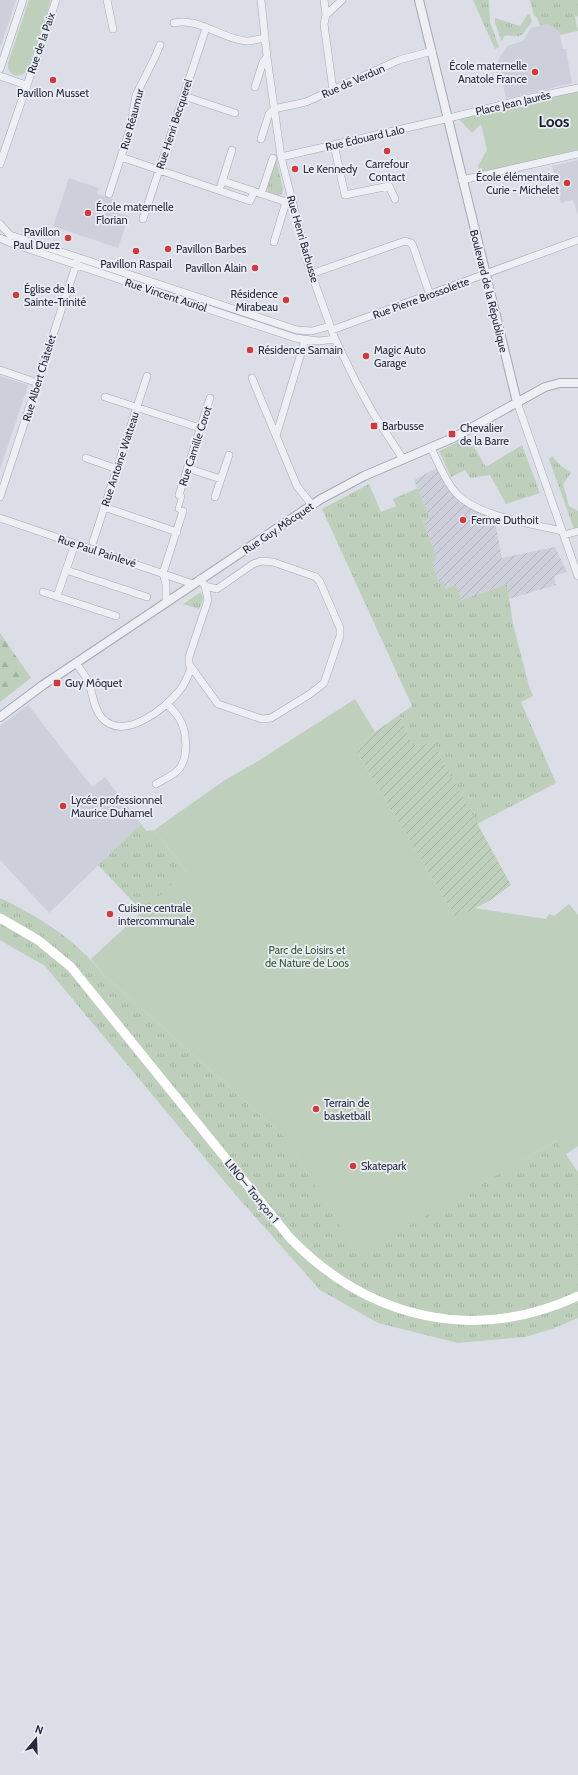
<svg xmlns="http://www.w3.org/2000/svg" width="578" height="1775" font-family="Cabin,sans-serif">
	<defs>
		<pattern id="industrial-furrows" width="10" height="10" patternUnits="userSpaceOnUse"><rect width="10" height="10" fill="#cdd0db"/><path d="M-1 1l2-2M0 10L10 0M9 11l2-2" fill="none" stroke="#b0b3bd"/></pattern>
		<pattern id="grass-tufts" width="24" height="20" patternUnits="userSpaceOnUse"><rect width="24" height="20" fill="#bed0bc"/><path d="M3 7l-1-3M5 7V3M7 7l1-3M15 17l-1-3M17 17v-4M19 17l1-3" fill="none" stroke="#a3b3a2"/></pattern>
		<pattern id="forest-firs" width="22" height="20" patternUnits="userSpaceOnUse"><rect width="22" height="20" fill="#bed0bc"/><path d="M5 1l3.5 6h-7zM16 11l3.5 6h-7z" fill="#a3b3a2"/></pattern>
		<pattern id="garden-furrows" width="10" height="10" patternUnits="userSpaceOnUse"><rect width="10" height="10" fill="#bed0bc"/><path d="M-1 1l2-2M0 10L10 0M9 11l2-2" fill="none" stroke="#a3b3a2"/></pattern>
	</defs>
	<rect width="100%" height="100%" fill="#dbdee6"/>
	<path fill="#cdd0db" d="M0 0H16L1 45H0Z
		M547 24 559 31 563 49H566L572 83 506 99 498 60 507 46 523 41 531 28Z
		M578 160V215L573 200 561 203 552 166Z
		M69 178 99 188 97 194 115 200 112 211 129 216 118 248 53 226Z
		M0 376 28 385 0 470Z
		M28 705 92 787 105 777 141 824 49 913 0 860V726Z"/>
	<path fill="url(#industrial-furrows)" d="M437 468 457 498 468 506 494 517 502 558 555 547 567 572 554 576 556 585 509 599 507 584 461 600 439 582 431 562 437 559 423 521 429 518 414 480Z"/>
	<path fill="url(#grass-tufts)" d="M473 0H489L490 22 499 47 495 49Z
		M530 0H578V16L575 17 578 31 560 35 559 31 547 24 540 26 537 18 534 15Z
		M528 14H530L532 22C528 26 525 33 521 35 516 38 509 34 504 36L502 42 495 23V18L520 26Z
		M276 157 283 189 282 194 279 195 269 193 267 188Z
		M468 437 486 467 522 445 540 493 506 504 490 475 470 478 465 470 451 477 439 451Z
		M552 456 560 465 571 473 563 484 569 506 578 511V528L574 529 549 459Z
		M369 484 381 512 396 506 393 499 418 488 430 518 423 521 437 559 432 562 439 582 443 581 446 589 456 585 461 600 507 584 513 624 529 686 533 696 521 702 556 783 477 824 433 743 413 745 399 715 412 706 322 509Z
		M201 592 203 599 199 609 183 604Z
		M141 824 146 831 154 830 186 871 143 912 98 865Z
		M0 898C40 917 76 940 104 975L284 1136 358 1254 556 1141 578 1172V1318L552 1329 525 1337 458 1343 378 1323 320 1290 234 1193 45 966 0 940Z"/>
	<path fill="url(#forest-firs)" d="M0 633 31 678 0 702Z"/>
	<path fill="#bed0bc" d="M29 0H51L27 71C19 79 7 76 8 63Z
		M578 90V150L479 173 478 166 487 150 481 124 472 133 459 119Z
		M355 699 375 732 354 747 456 918 474 908 546 919 549 914 554 916 569 904 578 915V1146L565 1155 556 1141 358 1255 284 1136 104 975 91 959 186 871 154 830 225 780 258 761Z"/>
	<path fill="url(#garden-furrows)" d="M399 715 413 745 433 743 511 885 489 901 456 918 354 747Z"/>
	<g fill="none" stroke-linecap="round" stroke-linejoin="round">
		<g stroke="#a4a8b3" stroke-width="6">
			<path id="pedestrian" d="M179 495 182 496 178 509 183 511"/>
		</g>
		<g stroke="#a4a8b3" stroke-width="8">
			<path id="minor" d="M107 0 113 29
				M261 0 267 57 281 157 309 267 335 339 356 382 373 413 403 459
				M324 0 326 15 324 24 333 90
				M326 15 342 0
				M174 23C198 17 222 39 246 41 253 41 259 39 265 38
				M0 69 23 0
				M0 76 26 85
				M255 87 263 62 267 57
				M184 96 235 113
				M261 139 269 114 274 109 306 102 399 60 432 51
				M334 145 345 195 389 186 395 199
				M121 157 250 201 254 192
				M281 157 441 120 521 100 578 88
				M0 164 56 0
				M462 180 578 154
				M223 181 286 202
				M221 185 232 150
				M109 194 130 129 136 95 155 57 160 45
				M261 194 273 158
				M143 219 206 28
				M0 224 10 235 297 330 312 331 330 326
				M0 238 11 243 295 338 319 341 335 339
				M274 242 286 202H290
				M311 274 405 241 411 243 413 246 430 295
				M332 330 578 240
				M0 370 38 383
				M252 378 297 486 312 505
				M105 397 200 428
				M517 402 578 576
				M276 436 305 340
				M431 448C438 462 445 481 456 493 476 516 533 524 562 531
				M86 458 117 469
				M187 468 221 479
				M179 495 210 398
				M0 497 77 262
				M215 497 229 455
				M104 507 177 532
				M0 518 193 584
				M564 535 578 531
				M93 542 147 376
				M66 570 147 597
				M163 573 183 511
				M163 573 166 584V602
				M200 579 205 586 208 600 189 657V664L218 704 262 719 271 718 310 694 324 683 340 636V628L320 582 316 577 273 562 261 561 253 564 217 589 205 586
				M43 592 116 616
				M57 596 75 544
				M76 663C80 669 85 675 88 681 93 693 93 708 102 718 124 742 166 708 180 690 185 684 188 676 191 668
				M156 784C164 779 173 776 179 769 189 757 187 731 179 718 176 713 171 708 167 704"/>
		</g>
		<g stroke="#a4a8b3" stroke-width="10">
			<path id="tertiary" d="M419 0 517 402
				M0 717 43 685 321 499 364 476 453 438 545 387 560 383H578"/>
		</g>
		<use href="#pedestrian" stroke="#edeff4" stroke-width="5"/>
		<use href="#minor" stroke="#edeff4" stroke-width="7"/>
		<use href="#tertiary" stroke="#edeff4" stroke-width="8"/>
		<path stroke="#fff" stroke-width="9" d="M0 918 38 940 71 967 290 1238C369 1319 474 1344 578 1296"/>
	</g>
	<g fill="#d13a3c" stroke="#eaedf4" stroke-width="1.5">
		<circle cx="535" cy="72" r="4"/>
		<circle cx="53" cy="80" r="4"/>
		<circle cx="387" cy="151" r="4"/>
		<circle cx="295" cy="169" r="4"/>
		<circle cx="567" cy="183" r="4"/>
		<circle cx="88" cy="213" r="4"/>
		<circle cx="68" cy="238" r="4"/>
		<circle cx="168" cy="249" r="4"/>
		<circle cx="136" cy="251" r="4"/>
		<circle cx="255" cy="268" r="4"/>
		<circle cx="16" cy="295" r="4"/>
		<circle cx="286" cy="300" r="4"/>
		<circle cx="250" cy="350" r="4"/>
		<circle cx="366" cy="356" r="4"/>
		<rect x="370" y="422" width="8" height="8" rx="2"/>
		<rect x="448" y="430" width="8" height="8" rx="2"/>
		<circle cx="463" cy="520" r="4"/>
		<rect x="53" y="679" width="8" height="8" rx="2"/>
		<circle cx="63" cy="806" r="4"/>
		<circle cx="110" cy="914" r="4"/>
		<circle cx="316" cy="1109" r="4"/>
		<circle cx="353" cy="1166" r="4"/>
	</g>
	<g text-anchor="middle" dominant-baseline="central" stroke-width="3.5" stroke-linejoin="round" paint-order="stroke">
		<g font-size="11" fill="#252a3c" stroke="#eaedf4">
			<text transform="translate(41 43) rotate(-71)">Rue de la Paix</text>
			<text transform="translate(353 81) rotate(-24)">Rue de Verdun</text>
			<text transform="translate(513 103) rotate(-13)">Place Jean Jaurès</text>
			<text transform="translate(132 119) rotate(-75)">Rue Réaumur</text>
			<text transform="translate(174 124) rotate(-72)">Rue Henri Becquerel</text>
			<text transform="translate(365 138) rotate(-13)">Rue Édouard Lalo</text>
			<text transform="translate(303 239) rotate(74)">Rue Henri Barbusse</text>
			<text transform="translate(489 291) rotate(76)">Boulevard de la République</text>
			<text transform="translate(166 295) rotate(18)">Rue Vincent Auriol</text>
			<text transform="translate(421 298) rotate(-20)">Rue Pierre Brossolette</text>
			<text transform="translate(39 378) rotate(-73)">Rue Albert Châtelet</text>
			<text transform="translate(195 446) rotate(-72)">Rue Camille Corot</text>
			<text transform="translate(120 459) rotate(-72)">Rue Antoine Watteau</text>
			<text transform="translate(278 528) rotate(-34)">Rue Guy Môcquet</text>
			<text transform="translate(97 551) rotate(18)">Rue Paul Painlevé</text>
			<text transform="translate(252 1191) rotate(51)">LINO— Tronçon 1</text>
		</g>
		<g font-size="11" fill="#252a3c" stroke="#eaedf4" text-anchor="start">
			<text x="527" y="66" text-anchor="end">École maternelle<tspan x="527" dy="13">Anatole France</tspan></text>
			<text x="53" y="93" text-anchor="middle">Pavillon Musset</text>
			<text x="387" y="164" text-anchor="middle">Carrefour<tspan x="387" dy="13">Contact</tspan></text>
			<text x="303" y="169">Le Kennedy</text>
			<text x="559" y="177" text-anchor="end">École élémentaire<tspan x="559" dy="13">Curie - Michelet</tspan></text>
			<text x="96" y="207">École maternelle<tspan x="96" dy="13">Florian</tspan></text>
			<text x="60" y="232" text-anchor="end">Pavillon<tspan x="60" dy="13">Paul Duez</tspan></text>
			<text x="176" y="249">Pavillon Barbes</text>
			<text x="136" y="264" text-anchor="middle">Pavillon Raspail</text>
			<text x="247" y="268" text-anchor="end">Pavillon Alain</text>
			<text x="24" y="289">Église de la<tspan x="24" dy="13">Sainte-Trinité</tspan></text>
			<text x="278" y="294" text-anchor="end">Résidence<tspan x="278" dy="13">Mirabeau</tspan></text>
			<text x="258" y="350">Résidence Samain</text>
			<text x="374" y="350">Magic Auto<tspan x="374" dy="13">Garage</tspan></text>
			<text x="382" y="426">Barbusse</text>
			<text x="460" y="428">Chevalier<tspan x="460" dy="13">de la Barre</tspan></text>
			<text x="471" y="520">Ferme Duthoit</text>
			<text x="65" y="683">Guy Môquet</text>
			<text x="71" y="800">Lycée professionnel<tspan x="71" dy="13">Maurice Duhamel</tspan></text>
			<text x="118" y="908">Cuisine centrale<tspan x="118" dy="13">intercommunale</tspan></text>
			<text x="324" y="1103">Terrain de<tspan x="324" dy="13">basketball</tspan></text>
			<text x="361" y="1166">Skatepark</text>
		</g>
		<g font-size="11" fill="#345832" stroke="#eaedf4">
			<text x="307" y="950">Parc de Loisirs et<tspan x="307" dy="13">de Nature de Loos</tspan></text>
		</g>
		<g font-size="15" font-weight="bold" fill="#171c2d" stroke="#eaedf4">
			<text x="554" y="122">Loos</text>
		</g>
	</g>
	<g transform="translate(36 1739) rotate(19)" stroke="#eaedf4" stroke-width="3" paint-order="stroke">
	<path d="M0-3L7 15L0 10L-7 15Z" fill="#252a3c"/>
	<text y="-6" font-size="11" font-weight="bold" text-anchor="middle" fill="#252a3c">N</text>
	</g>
</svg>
